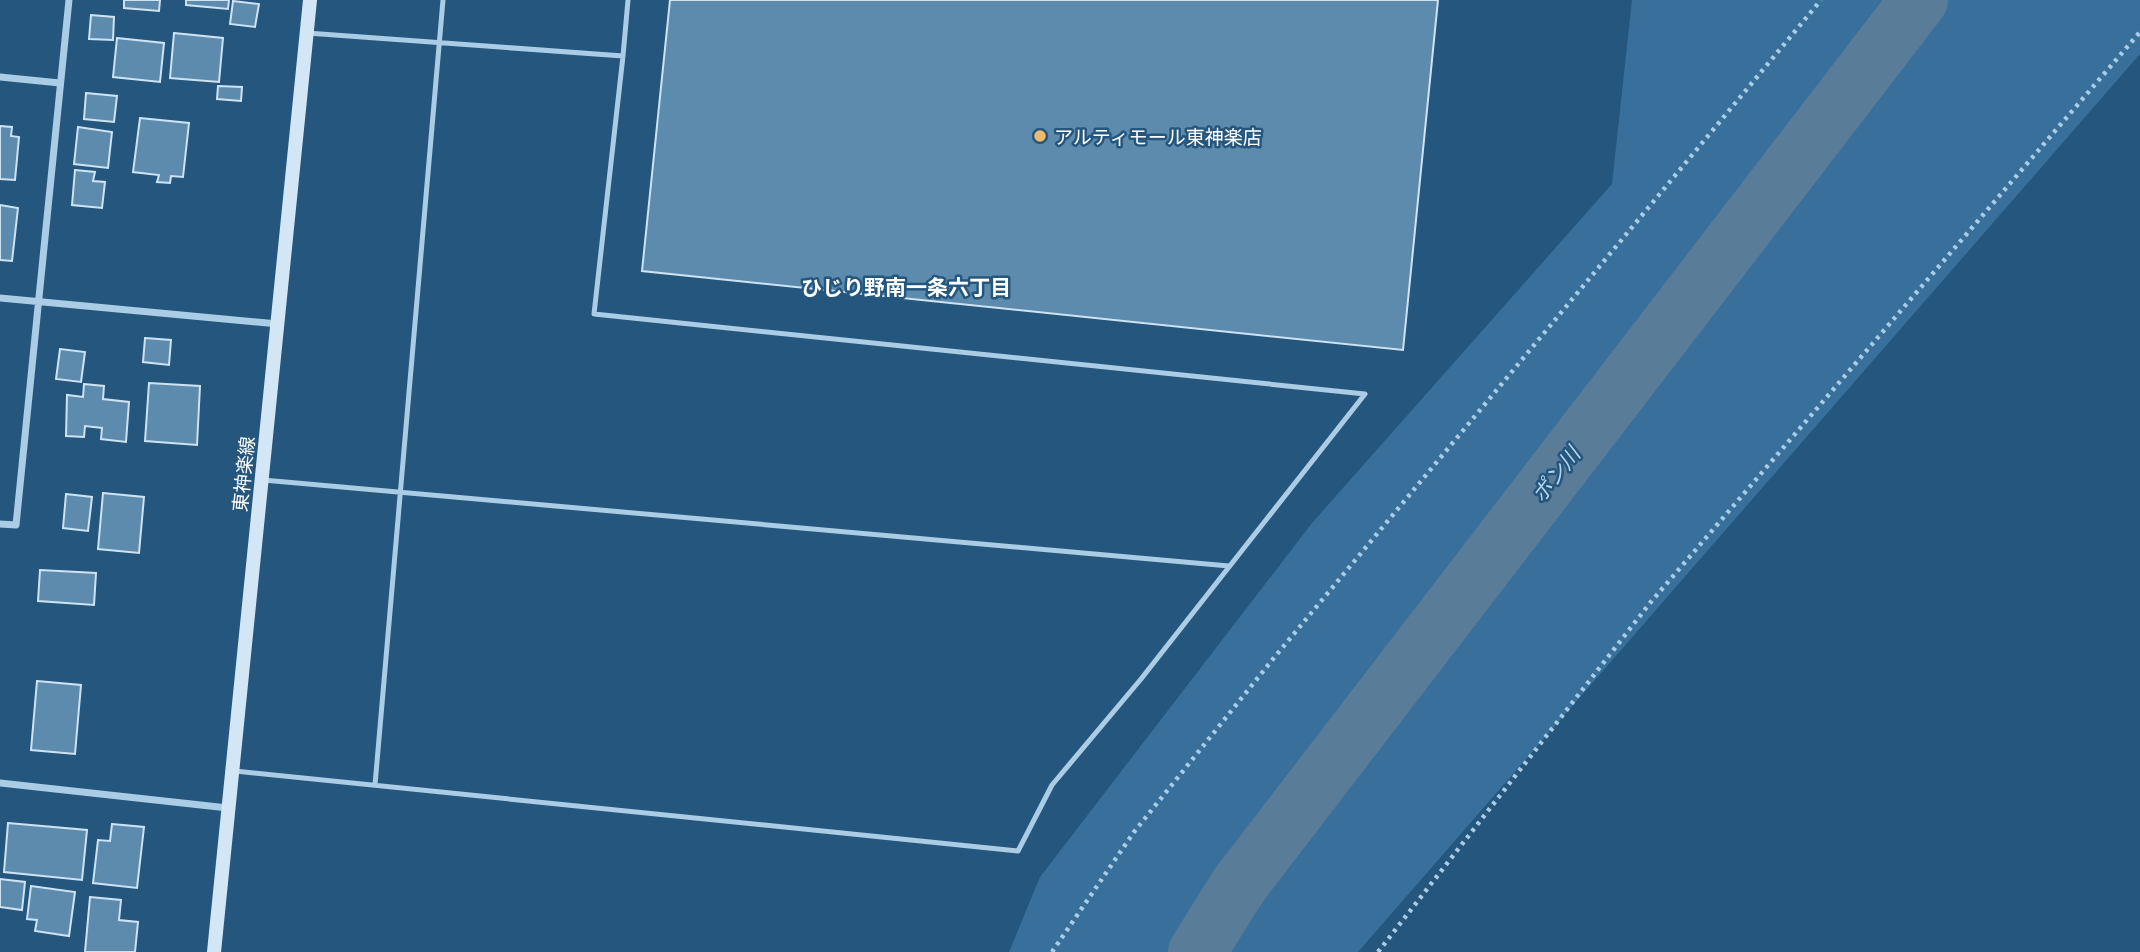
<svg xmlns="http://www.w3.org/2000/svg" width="2140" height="952" font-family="Commissioner,'Noto Sans JP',sans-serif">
	<rect width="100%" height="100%" fill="#25567d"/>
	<path fill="#38709b" d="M1632 0H2140V54L1358 952H1009L1040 877 1312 523 1612 184Z"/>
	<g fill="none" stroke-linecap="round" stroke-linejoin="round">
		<path stroke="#597c98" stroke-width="58" d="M1197 952 1239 885 1919 0"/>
	</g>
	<path fill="#5d8bae" stroke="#cce3f4" stroke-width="2" d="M124 0H160L159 11 124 8Z
		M186 0H229L228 9 186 5Z
		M670 0H1438L1403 350 642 271Z
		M233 1 259 4 255 27 230 24Z
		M91 15 114 17 113 40 89 39Z
		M174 33 223 38 219 82 170 78Z
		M117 38 164 43 160 82 113 77Z
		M218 86 242 87 241 101 217 99Z
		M86 93 117 96 114 122 84 119Z
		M140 118 189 123 183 177 171 176 170 183 157 182 159 175 133 172Z
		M0 126 12 127 11 136 19 137 15 180 0 179Z
		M78 127 112 132 108 168 74 164Z
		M75 170 95 172 93 181 105 182 102 208 72 205Z
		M0 205 18 208 12 261 0 260Z
		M145 338 171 340 169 365 143 362Z
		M60 349 85 352 81 382 56 379Z
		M149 383 200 386 197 445 145 441Z
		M84 384 104 386 103 399 129 402 126 442 101 439 102 428 85 426 84 437 66 436 67 395 83 397Z
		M103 493 144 497 139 553 98 549Z
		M66 494 92 497 88 531 63 528Z
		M40 570 96 573 94 605 38 601Z
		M37 681 81 685 75 754 31 750Z
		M8 823 87 830 82 880 4 872Z
		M112 824 144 827 137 888 93 883 98 840 110 841Z
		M0 879 25 882 22 910 0 907Z
		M31 886 75 892 69 936 35 931 37 920 27 919Z
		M90 897 121 900 119 920 138 922 135 952H85Z"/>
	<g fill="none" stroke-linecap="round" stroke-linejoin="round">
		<path stroke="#aacce5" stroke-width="4.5" stroke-dasharray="3.5 5" stroke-linecap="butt" d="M1052 952 1134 832 1273 659 1821 0
			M1378 952 1650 603 2140 32"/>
		<path stroke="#aacce5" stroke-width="5" d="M623 56 628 0
			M263 480 1229 566
			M235 771 1018 851 1052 785 1141 679 1365 394 594 314 623 56 307 33
			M375 785 443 0"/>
		<path stroke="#aacce5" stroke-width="7" d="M0 77 60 83
			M0 298 278 324
			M0 524 16 525 69 0
			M0 783 228 808"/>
		<path stroke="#d3e6f5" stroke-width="14" d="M214 952 310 0"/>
	</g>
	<circle fill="#efba6e" stroke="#25567d" stroke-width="2.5" cx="1040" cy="136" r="7"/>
	<g text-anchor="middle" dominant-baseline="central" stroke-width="5" stroke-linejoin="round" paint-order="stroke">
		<g font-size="19" fill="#fff" stroke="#25567d" text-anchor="start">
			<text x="1054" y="136">アルティモール東神楽店</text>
		</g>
		<g font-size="19" fill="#fff" stroke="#25567d">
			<text transform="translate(243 474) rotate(-84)">東神楽線</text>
		</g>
		<g font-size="21" font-weight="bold" fill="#fff" stroke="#25567d">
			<text x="906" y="286">ひじり野南一条六丁目</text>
		</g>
		<g font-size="21" font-style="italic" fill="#b5d5ed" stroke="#25567d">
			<text transform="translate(1555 474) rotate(-52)">ポン川</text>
		</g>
	</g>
</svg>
